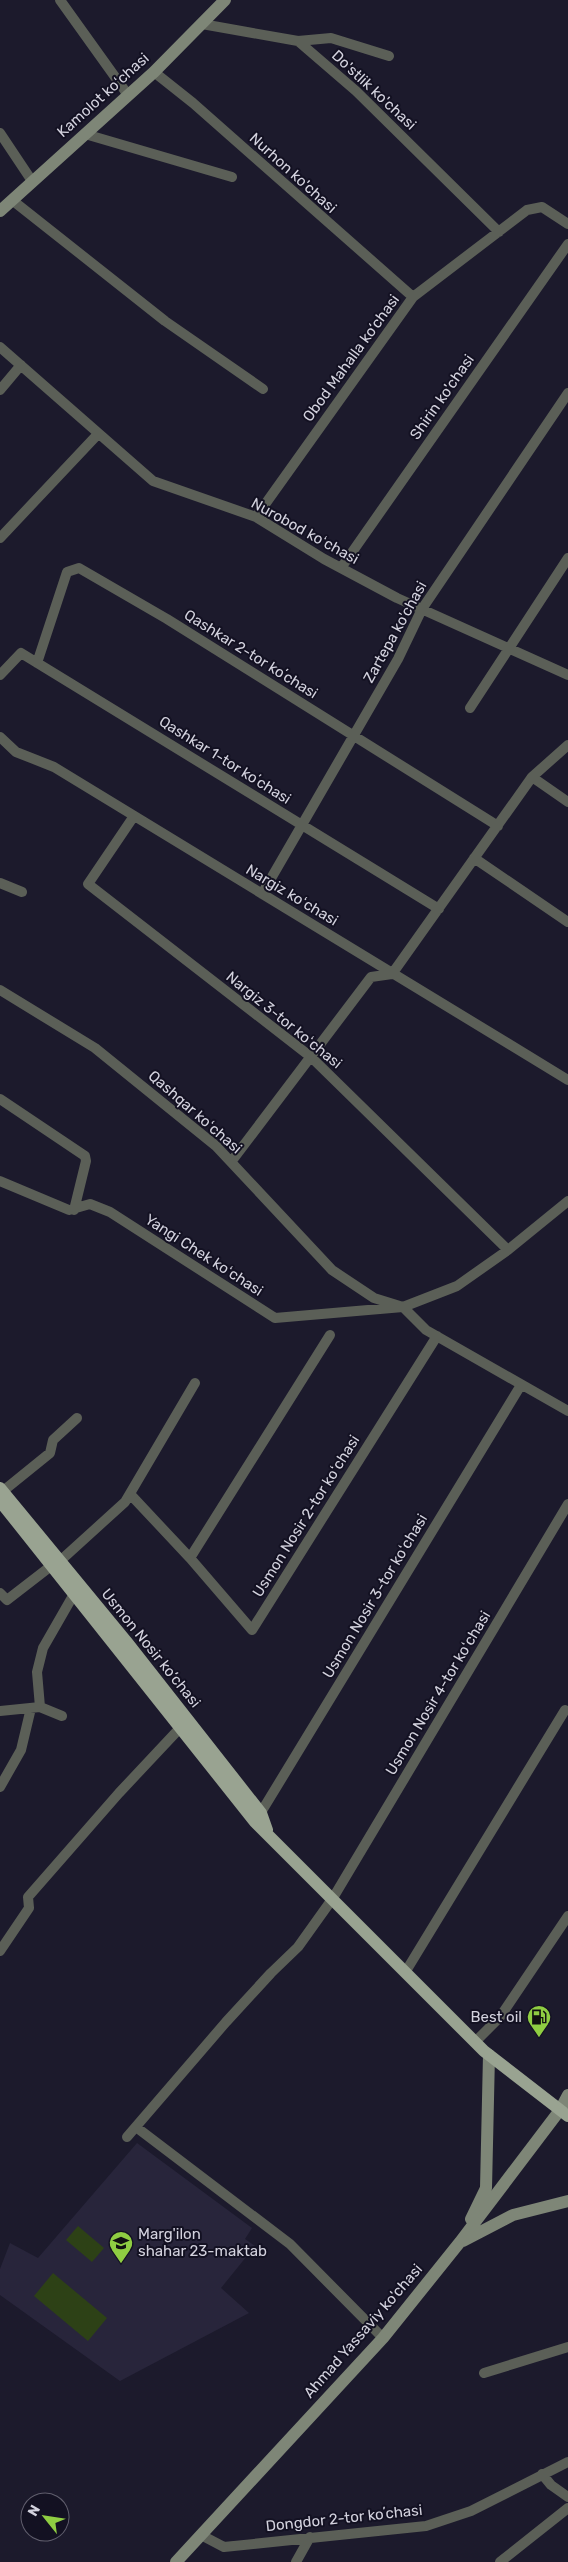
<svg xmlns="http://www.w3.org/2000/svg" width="568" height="2562" font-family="Rubik,sans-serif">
	<rect width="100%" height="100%" fill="#1c1a2c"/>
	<path fill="#28253b" d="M137 2143 252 2228 245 2239 255 2246 221 2288 249 2313 120 2381 0 2295V2269L10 2243 38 2258Z"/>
	<path fill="#2d4116" d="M78 2226 104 2248 92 2262 66 2240Z
		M53 2273 107 2318 88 2341 34 2296Z"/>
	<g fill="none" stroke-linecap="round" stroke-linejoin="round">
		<path stroke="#5b5f57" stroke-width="10" d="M60 0 128 95
			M202 24 298 41 356 91 499 232
			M298 41 331 38 389 56
			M154 72 193 103 413 297
			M0 133 32 181
			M85 134 232 177
			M12 200 165 321 263 389
			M0 347 153 481 256 517 324 559 397 598 568 675
			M0 390 21 365
			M256 517 413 297 527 210 542 207 568 224
			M0 538 98 434
			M341 568 568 244
			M37 663 67 572 79 568 167 619 498 826
			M0 675 21 653 439 909
			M470 708 568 558
			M0 737 16 752 54 767 568 1080
			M532 777 568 802
			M134 816 88 884 311 1057 508 1250
			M474 858 568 922
			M0 883 22 892
			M262 894 398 659 422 609 568 393
			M0 990 95 1048 216 1146 332 1270 374 1298 403 1307 426 1330 568 1411
			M0 1099 85 1156 86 1161 74 1210
			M231 1162 371 977 392 974 532 777 568 745
			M0 1181 69 1210 90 1204 110 1212 275 1318 403 1307 457 1286 508 1250 568 1201
			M3 1491 50 1453 53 1440 77 1418
			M130 1494 190 1558 252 1630 437 1336
			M190 1558 330 1335
			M60 1561 125 1502 195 1383
			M0 1593 7 1600 51 1566
			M40 1707 62 1716
			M0 1711 40 1707 37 1672 43 1648 74 1594
			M0 1787 21 1750 31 1708
			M257 1819 521 1385
			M0 1951 29 1908 28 1897 119 1793 180 1728
			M406 1971 565 1710
			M476 2041 500 2017 568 1916
			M136 2127 290 2244 383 2338
			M127 2137 226 2022 271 1973 298 1947 333 1898 568 1504
			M484 2373 568 2347
			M542 2474 551 2485 568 2497
			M201 2535 224 2547 426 2526 471 2511 568 2462
			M296 2562 310 2537
			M500 2562 568 2508"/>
		<path stroke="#7e8677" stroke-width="12" d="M0 211 154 72 225 0
			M471 2219 486 2188 489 2055
			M463 2241 513 2215 568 2201
			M176 2562 383 2338 460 2242 560 2110 568 2095"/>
		<path stroke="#99a391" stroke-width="12" d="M0 1488 126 1641 261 1813 267 1830
			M0 1501 255 1822 484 2051 568 2116"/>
	</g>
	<defs>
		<g id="fuel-pin" transform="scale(1.25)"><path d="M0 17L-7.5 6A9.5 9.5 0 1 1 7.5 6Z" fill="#8fcd42" stroke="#131122"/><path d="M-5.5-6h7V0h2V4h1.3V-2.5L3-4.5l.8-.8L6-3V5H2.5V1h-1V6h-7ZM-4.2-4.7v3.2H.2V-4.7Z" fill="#111"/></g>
		<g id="school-pin" transform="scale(1.25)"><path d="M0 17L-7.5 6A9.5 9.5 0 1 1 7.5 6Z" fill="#8fcd42" stroke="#131122"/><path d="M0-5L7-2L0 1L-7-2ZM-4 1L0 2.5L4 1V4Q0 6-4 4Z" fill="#111"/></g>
	</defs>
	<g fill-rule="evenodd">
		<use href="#fuel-pin" x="539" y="2017"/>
		<use href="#school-pin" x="121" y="2243"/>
	</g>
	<g text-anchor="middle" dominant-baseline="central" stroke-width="4" stroke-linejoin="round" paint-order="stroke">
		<g font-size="15" fill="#d3d2de" stroke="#131122">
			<text transform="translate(374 90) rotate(43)">Do'stlik ko'chasi</text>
			<text transform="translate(103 95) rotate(-42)">Kamolot koʻchasi</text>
			<text transform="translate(293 173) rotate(42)">Nurhon ko'chasi</text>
			<text transform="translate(351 358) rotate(-54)">Obod Mahalla ko‘chasi</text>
			<text transform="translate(442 397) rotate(-55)">Shirin ko'chasi</text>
			<text transform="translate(305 531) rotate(29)">Nurobod koʻchasi</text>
			<text transform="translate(395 632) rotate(-61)">Zartepa ko'chasi</text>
			<text transform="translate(251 654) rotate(32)">Qashkar 2-tor koʼchasi</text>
			<text transform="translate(225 760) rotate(32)">Qashkar 1-tor koʼchasi</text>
			<text transform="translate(292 895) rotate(31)">Nargiz koʻchasi</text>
			<text transform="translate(284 1020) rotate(39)">Nargiz 3-tor koʻchasi</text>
			<text transform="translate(195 1112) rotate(41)">Qashqar koʻchasi</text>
			<text transform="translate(204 1255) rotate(33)">Yangi Chek koʻchasi</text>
			<text transform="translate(306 1516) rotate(-58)">Usmon Nosir 2-tor koʻchasi</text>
			<text transform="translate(375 1596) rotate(-59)">Usmon Nosir 3-tor koʻchasi</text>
			<text transform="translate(151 1648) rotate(51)">Usmon Nosir ko‘chasi</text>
			<text transform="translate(438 1693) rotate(-59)">Usmon Nosir 4-tor koʻchasi</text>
			<text transform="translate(363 2331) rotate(-49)">Ahmad Yassaviy ko'chasi</text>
			<text transform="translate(344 2518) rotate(-6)">Dongdor 2-tor koʼchasi</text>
		</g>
		<g font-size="15" fill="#d3d2de" stroke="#131122" text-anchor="end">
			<text x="522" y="2017">Best oil</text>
			<text x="138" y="2234" text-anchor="start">Marg'ilon<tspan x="138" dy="17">shahar 23-maktab</tspan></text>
		</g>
	</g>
	<g transform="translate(45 2517) rotate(300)"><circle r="24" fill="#131122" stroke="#605e6d"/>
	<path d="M0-4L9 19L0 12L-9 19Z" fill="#8fcd42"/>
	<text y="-8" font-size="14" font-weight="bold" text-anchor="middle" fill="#d3d2de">N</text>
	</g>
</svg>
